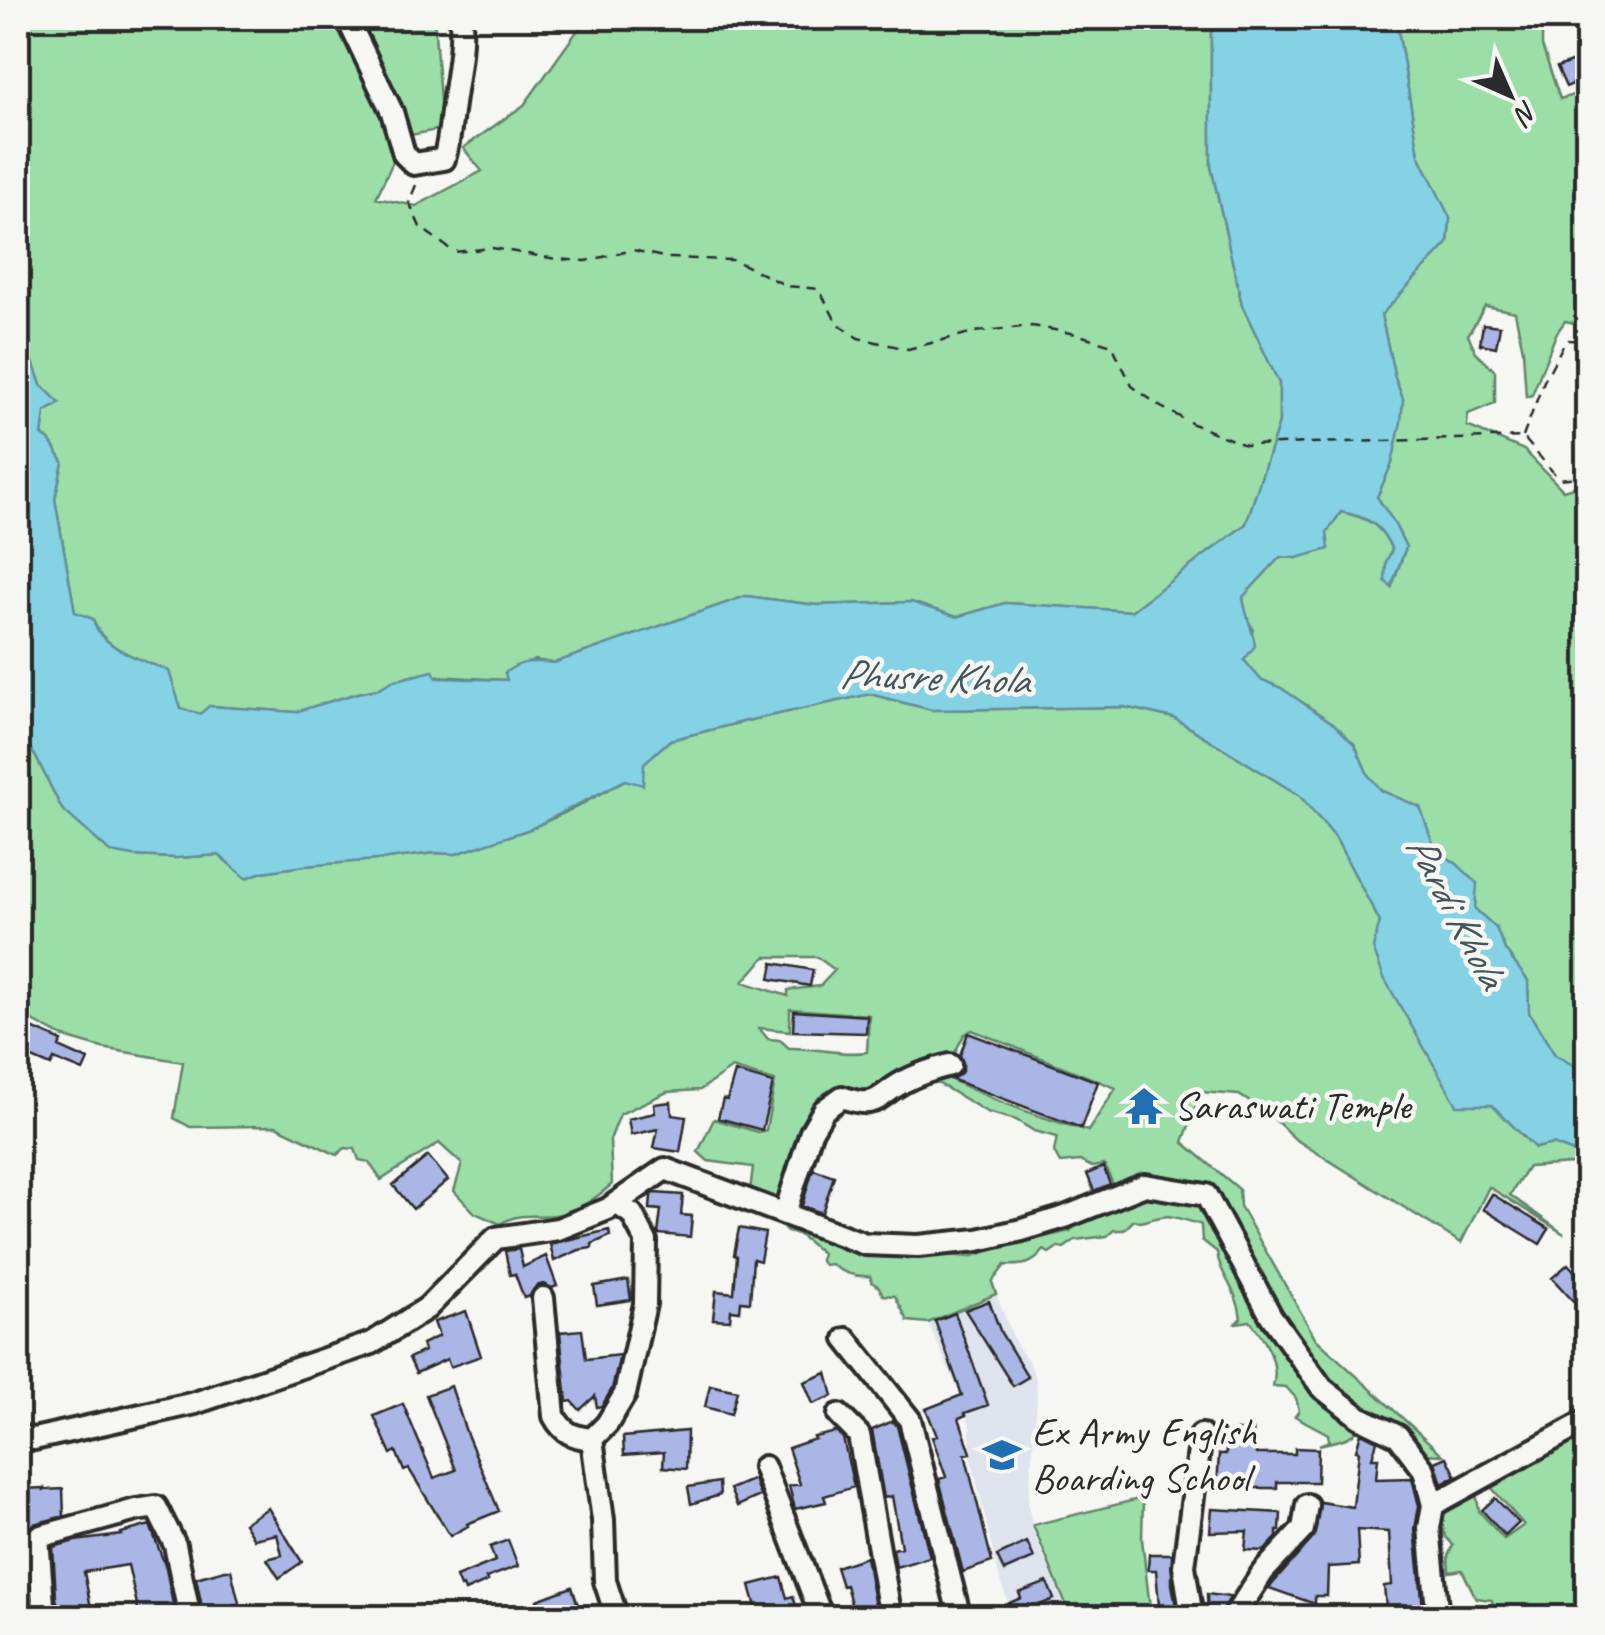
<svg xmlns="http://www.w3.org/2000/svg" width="1605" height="1635" font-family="Caveat,sans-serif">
	<rect width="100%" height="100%" fill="#f6f6f2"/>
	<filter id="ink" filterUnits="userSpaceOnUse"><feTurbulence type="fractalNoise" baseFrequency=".01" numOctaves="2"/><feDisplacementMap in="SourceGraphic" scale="20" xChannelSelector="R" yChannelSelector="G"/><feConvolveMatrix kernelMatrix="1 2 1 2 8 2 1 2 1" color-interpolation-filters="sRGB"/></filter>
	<g filter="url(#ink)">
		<path fill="#dfe3ee" d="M996 1294 1016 1344 1029 1362 1036 1379 1037 1399 1028 1504 1034 1534 1069 1617H1014L1000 1581 971 1458 970 1425 958 1389 928 1323Z"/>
		<path fill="#9bdea8" stroke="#63846a" stroke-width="2.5" fill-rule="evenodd" d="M18 18H434L442 129 405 136 376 198 416 206 482 171 463 148 524 105 585 20 592 18H1223L1211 32V166L1242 305 1279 383V423L1246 524 1131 611 1005 603 957 617 911 602 816 605 746 596 554 663 534 660 507 680 415 675 393 681 378 689 358 693 295 712 210 706 201 714 181 709 168 671C143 660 101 649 93 619L75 613 55 499 63 462 49 440 42 435 45 412 59 404 41 385 33 362 18 356Z
			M1396 18H1536L1531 23 1542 32V46L1560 99 1587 91V326L1565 321 1556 334 1532 395 1526 397 1523 350 1515 312 1485 306 1468 335 1476 352 1495 371V403L1468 414 1467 426 1524 450 1563 490 1583 484 1587 490V1084L1581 1070 1555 1055 1529 1013 1528 981 1505 950 1496 928 1475 909 1457 864 1435 849 1420 808 1382 791 1368 775 1355 745 1334 724 1281 688 1260 679 1244 660 1253 629 1245 615 1243 597 1280 557 1297 558 1327 532 1341 512C1368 518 1381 524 1392 550L1386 562 1392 586 1406 547 1393 521 1377 497 1392 463 1403 399 1395 378 1381 315 1448 243 1450 219 1419 155Z
			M870 694 932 710 1125 707 1174 718 1299 795 1335 837 1380 922 1374 948 1457 1104 1492 1105 1535 1148 1553 1144 1584 1156 1587 1153V1163L1528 1167 1510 1195 1564 1234 1489 1187 1461 1243 1295 1139 1269 1114 1239 1095 1201 1092 1183 1142 1239 1189 1240 1206 1316 1339 1443 1455 1425 1454 1365 1414 1303 1357 1214 1198 1116 1191 1104 1165 1092 1167 1080 1161 1060 1163 1054 1152 1057 1137 1034 1131 1016 1120 987 1112 931 1079 943 1076C989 1099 1038 1117 1088 1131L1116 1088 972 1030 964 1035 950 1062 873 1097 842 1091 826 1094 806 1138 786 1191 779 1199 750 1191 753 1167 708 1161 698 1152 714 1119 758 1132 766 1130 775 1081 732 1068 700 1090 667 1092 620 1114 610 1140 612 1184C598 1197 575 1213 555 1215 533 1218 522 1211 500 1224L475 1213 454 1191 462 1164 439 1143 381 1180 369 1162 359 1160 355 1149 345 1148 337 1155 276 1126 190 1127 174 1118 183 1062 102 1048 61 1036 18 1013V731L36 757 62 809 134 856 176 858 219 855 246 878 262 872 304 866 387 859 434 853 456 854 530 829 575 808 625 780 670 740 746 721ZM765 957H817L835 970 820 986 788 990V996L743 982ZM790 1009 869 1015 867 1052C841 1056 815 1047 789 1048L780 1040 768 1039 759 1028 790 1031Z
			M1136 1193C1180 1194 1186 1191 1218 1223L1303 1380 1319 1400 1358 1428C1351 1441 1332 1441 1319 1445L1329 1441 1328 1434 1295 1416 1299 1411 1296 1398 1286 1387 1273 1386C1280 1363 1265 1339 1250 1321L1236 1323 1241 1318C1238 1290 1219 1274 1217 1252L1202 1240 1201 1225 1199 1224C1167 1215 1173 1213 1140 1222L1134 1220 1124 1230H1114L1107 1236 1075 1240 1064 1248 1058 1247 1049 1253 1044 1250C1033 1265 1022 1266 1005 1265L992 1282 996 1294 928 1323 908 1321 895 1296 883 1295 879 1287 872 1282 870 1276C856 1277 842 1273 831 1264L824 1265 820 1260 822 1253 798 1234 787 1232 767 1212 929 1253 969 1257 1002 1247 1070 1231 1086 1215Z
			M1587 1427V1617H1499L1494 1613 1492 1600 1476 1598 1462 1570 1449 1572 1448 1556 1453 1545 1446 1537 1439 1516 1472 1493 1477 1498 1479 1511 1504 1539 1524 1525 1491 1487 1560 1442Z
			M1143 1498 1142 1539 1151 1617H1071L1033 1525Z"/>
		<path fill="#86d2e5" stroke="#628f9b" stroke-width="2.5" d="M1223 18H1396L1419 155 1450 218 1448 243 1381 315 1395 378 1403 399 1401 422 1392 463 1377 497 1393 521 1406 547 1391 587 1385 581 1386 562 1392 550C1381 524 1368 517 1341 512L1327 532 1329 549 1297 558 1280 557 1243 597C1245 615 1253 629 1255 646L1244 660 1260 679 1281 688 1334 724 1355 745 1368 775 1382 791 1420 807 1435 849 1457 864 1477 883 1475 909 1496 928 1505 950 1528 981 1529 1013 1555 1055 1582 1070 1587 1084 1588 1153 1584 1156 1553 1144 1535 1148 1492 1105H1457L1384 978 1373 948 1380 922 1335 837 1299 795 1174 718 1125 707 932 710 870 694 746 721 670 740 644 763 643 785 625 780 530 829 456 854 434 853 387 859 304 866 262 872 246 878 219 855 176 858 134 856 110 852 62 809 36 757 18 731V356L33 362 41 385 60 403 45 412 42 435 49 440 63 462 55 499 75 612 93 619C100 649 143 660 169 671L181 709 200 714 209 706 295 712 358 693 378 689 393 681 433 671 437 678 507 680 505 673C520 660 535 661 554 663L746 596 816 605 911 602 957 617 1005 603 1131 611 1246 524 1279 423V383L1242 305 1211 166V32Z"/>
		<path fill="#aab6e6" stroke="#2b2b2b" stroke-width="2.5" d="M1588 56V78L1566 87 1557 67Z
			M1483 324 1500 326 1496 347 1480 344Z
			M773 963 813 970 810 986 770 979Z
			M794 1011 867 1016 866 1033 793 1031Z
			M18 1022 62 1041 59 1047 88 1060 83 1071 54 1059 51 1066 18 1052Z
			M968 1033 1098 1082 1081 1128 951 1079 959 1075 963 1070V1063L960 1055Z
			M735 1072 773 1083 762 1130 718 1118 723 1099 727 1100Z
			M671 1102 672 1115 686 1117 680 1152 654 1148 658 1129 631 1135 628 1119 655 1113 654 1104Z
			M428 1156 448 1180 413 1209 393 1185Z
			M1103 1167 1110 1184 1094 1191 1087 1174Z
			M813 1169 834 1176 822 1213 802 1206Z
			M654 1193 683 1195 681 1215 692 1216 690 1237 658 1234 661 1210 650 1209 651 1196Z
			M1492 1194 1549 1229 1540 1244 1483 1209Z
			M739 1228 765 1233 760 1261 753 1259 750 1302 741 1301 740 1311 731 1310 730 1320 713 1319 716 1291 734 1293 737 1256 734 1255Z
			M609 1230 610 1236 592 1244V1248L579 1250 554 1261 550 1244Z
			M519 1249 523 1267 546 1256 557 1286 552 1288 543 1284 536 1286 530 1296 524 1298 515 1274 510 1275 505 1251Z
			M1568 1264 1588 1286V1317L1552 1278Z
			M628 1280 631 1300 597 1305 594 1286Z
			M989 1301 1001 1333 1028 1377 1013 1386 965 1310Z
			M466 1311 481 1356 450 1367 447 1359 416 1373 409 1358 424 1351 422 1344 439 1336 434 1322Z
			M955 1313 988 1405 965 1413 966 1415 959 1418 971 1453 965 1454 992 1562 963 1572 939 1479 946 1477 932 1437 937 1436 926 1409 962 1395 935 1321Z
			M582 1330 586 1359 620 1355 612 1389 602 1406 597 1407 595 1396 580 1410 572 1401 567 1402 560 1332Z
			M827 1373 833 1396 813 1404 804 1382Z
			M710 1385 737 1391 731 1414 705 1407Z
			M451 1386 466 1432 499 1511 467 1524 468 1526 450 1536 409 1469 404 1471 396 1451 391 1454 374 1416 403 1404 434 1478 456 1470 426 1395Z
			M893 1421 897 1426 930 1557 896 1567 893 1549 901 1547 892 1496 884 1498 872 1430Z
			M1253 1429 1256 1454H1295V1448L1318 1449 1317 1482H1277V1488H1217L1219 1454H1226L1224 1432Z
			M687 1431 686 1469 663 1467 664 1452 624 1455 623 1437Z
			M836 1432 843 1438 854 1487 824 1496 826 1502 795 1509 789 1486 800 1484 788 1448 815 1439 814 1437Z
			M1361 1433 1377 1441 1372 1458H1378L1376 1479 1412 1478 1419 1506 1415 1529 1424 1618H1387L1384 1586 1392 1585 1389 1532 1357 1530 1359 1565 1328 1567 1327 1596H1315V1604L1269 1588 1314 1537 1320 1502 1353 1507 1359 1451 1356 1450Z
			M1447 1457 1456 1476 1442 1484 1435 1462Z
			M754 1479 760 1496 737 1506 730 1489Z
			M719 1482 720 1495 691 1504 688 1487Z
			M44 1488V1490L63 1489 64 1516 34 1524 24 1531 22 1489Z
			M1495 1498 1519 1523 1505 1536 1482 1510Z
			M268 1508 302 1562 279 1578 267 1559 282 1555 277 1534 254 1539 244 1523Z
			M1212 1509 1281 1513 1280 1531H1277V1537L1264 1551 1245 1550 1247 1531 1210 1532Z
			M150 1525 166 1568 174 1610 140 1618 128 1565 84 1572 92 1613 61 1618 56 1598 53 1547 75 1541 122 1535 121 1533Z
			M508 1540 518 1566 486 1578 488 1581 465 1591 463 1586 460 1587 456 1577 495 1561 490 1547Z
			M1027 1542 1034 1558 1004 1571 997 1556Z
			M1149 1554H1172V1584L1178 1618H1160L1156 1570H1148Z
			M866 1557 877 1618H855L846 1585 842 1586 836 1567Z
			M225 1570H231L239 1603 203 1612 196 1578Z
			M781 1577 787 1598 793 1596 800 1618H759L750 1585Z
			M1047 1582 1054 1599 1010 1618H975L1021 1598 1019 1593Z
			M572 1587 582 1618H506V1615L539 1604 537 1600Z
			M1207 1594 1230 1597 1219 1618H1208Z"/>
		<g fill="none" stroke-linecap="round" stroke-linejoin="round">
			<g stroke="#2b2b2b" stroke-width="28">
				<path id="minor" d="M347 18 392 112 404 154 414 164 444 159C449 143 450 129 452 112 456 80 463 50 461 18
					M616 1203 665 1169 865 1244 918 1246 978 1240 1022 1230 1065 1217 1145 1185 1206 1195 1271 1316 1322 1388 1359 1417 1398 1436 1424 1470 1433 1505
					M785 1213 811 1132 824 1110 842 1097C877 1110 876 1097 903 1082 918 1074 934 1069 950 1065
					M543 1298 554 1416C563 1433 573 1437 592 1439
					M846 1339 910 1420 960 1618
					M839 1415 859 1435 891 1618
					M18 1436 34 1439 195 1403 372 1343 427 1308 496 1238 558 1229 608 1209 616 1203 632 1214 646 1241 645 1304 625 1394 607 1424 592 1439 603 1520 605 1581 617 1618
					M764 1467 822 1618
					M44 1618 38 1537 136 1510 156 1507 175 1545 190 1618
					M1192 1618 1184 1566 1201 1435
					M1233 1618 1263 1572 1303 1529 1307 1505
					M1438 1618 1429 1528 1433 1505 1588 1420"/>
			</g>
			<path stroke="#2b2b2b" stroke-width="2.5" stroke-dasharray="10 8" stroke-linecap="butt" d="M1585 47 1588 48
				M416 185 409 202 420 227 454 252 492 248 556 259 586 261 633 250 667 258 734 260 787 286 819 289 837 323 858 338 908 349 974 332 1032 326 1076 334 1112 345 1132 386 1161 407 1193 424 1245 445 1523 437 1559 479 1588 476
				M1523 437 1544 381 1566 340 1588 341"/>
			<use href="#minor" stroke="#f6f6f2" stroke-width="20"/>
		</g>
	</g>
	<defs>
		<g id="temple-bare" transform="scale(3)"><path d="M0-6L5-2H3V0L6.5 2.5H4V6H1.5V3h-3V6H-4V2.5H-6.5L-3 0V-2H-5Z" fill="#1f6fb2" stroke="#f6f6f2" stroke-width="2.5" paint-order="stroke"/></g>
		<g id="school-bare" transform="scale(3)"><path d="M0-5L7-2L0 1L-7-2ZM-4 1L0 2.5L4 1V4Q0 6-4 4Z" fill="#1f6fb2" stroke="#f6f6f2" stroke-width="2.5" paint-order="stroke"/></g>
	</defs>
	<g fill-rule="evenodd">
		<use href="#temple-bare" x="1144" y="1106"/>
		<use href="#school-bare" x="1002" y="1455"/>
	</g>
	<g text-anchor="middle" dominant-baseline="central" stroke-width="9" stroke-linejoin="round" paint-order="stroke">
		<g font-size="40" fill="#2b2b2b" stroke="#f6f6f2" text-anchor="start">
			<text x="1174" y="1106">Saraswati Temple</text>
			<text x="1032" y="1432">Ex Army English<tspan x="1032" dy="46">Boarding School</tspan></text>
		</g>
		<g font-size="42" font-style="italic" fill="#42555a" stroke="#f6f6f2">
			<text transform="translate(934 677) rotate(2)">Phusre Khola</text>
			<text transform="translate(1456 911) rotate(62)">Pardi Khola</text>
		</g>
	</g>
	<rect width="1605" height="1635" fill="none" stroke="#f6f6f2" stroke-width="60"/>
	<rect x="30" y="30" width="1545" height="1575" fill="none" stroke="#2b2b2b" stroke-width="4" filter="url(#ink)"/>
	<g transform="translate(1510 95) rotate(135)" stroke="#f6f6f2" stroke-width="8" paint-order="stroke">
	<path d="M0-8L18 38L0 25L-18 38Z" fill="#2b2b2b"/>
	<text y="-15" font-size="28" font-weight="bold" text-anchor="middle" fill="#2b2b2b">N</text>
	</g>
</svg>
